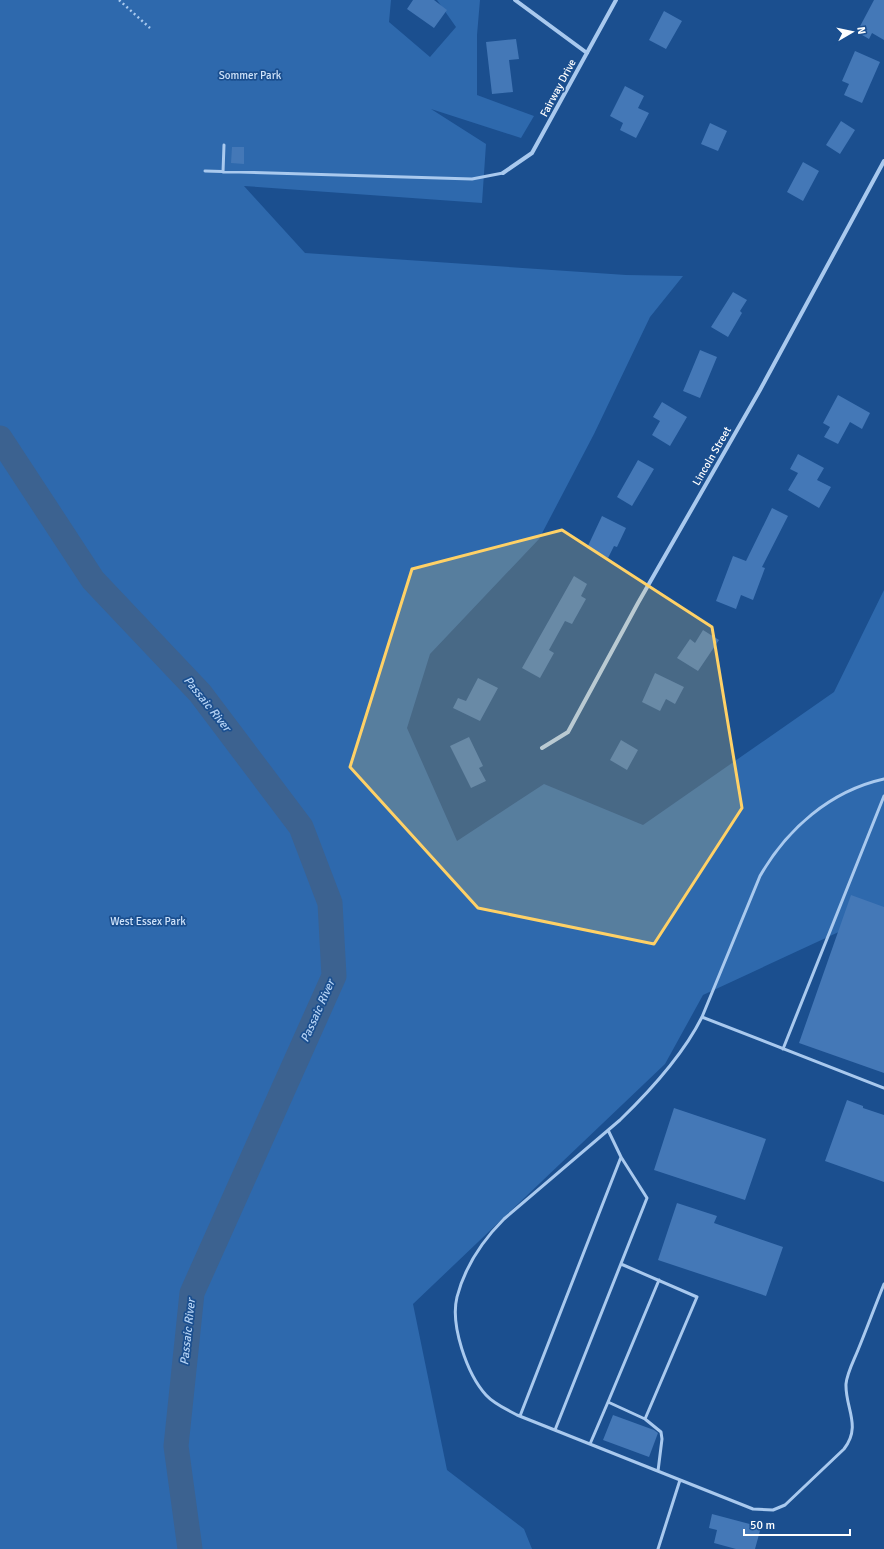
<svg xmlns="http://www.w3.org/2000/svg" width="884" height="1549" font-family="Signika,sans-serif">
	<rect width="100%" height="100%" fill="#1b4f8f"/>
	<path fill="#2e69ad" d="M0 0H391L389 22 430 57 456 27 437 0H480L477 35V95L534 116 521 138 431 109 486 144 482 203 244 186 305 253 626 275 683 276 650 317 594 434 539 539 430 654 407 728 457 841 544 784 643 825 834 692 884 590V911L703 995 665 1064 413 1304 447 1470 524 1529 532 1549H0Z"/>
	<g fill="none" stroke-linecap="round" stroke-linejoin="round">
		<path stroke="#3c6290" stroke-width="25" d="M0 438 93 580 200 693 301 827 330 903 334 976 192 1293 176 1446 190 1549"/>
	</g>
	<path fill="#4478b7" d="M413 0H434L447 10 434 28 407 9Z
		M874 0H884V40L872 33 869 39 857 32Z
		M664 11 682 21 666 49 649 40Z
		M516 39 519 59 509 60 513 92 492 94 486 42Z
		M855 51 880 62 862 103 844 95 849 84 842 81Z
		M625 86 644 96 638 108 649 113 636 138 620 130 623 123 610 116Z
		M841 121 855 130 840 154 826 145Z
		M710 123 727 131 718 151 701 144Z
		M232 147H244V164L231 163Z
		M803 162 819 171 803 201 787 192Z
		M733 292 747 300 740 311 742 313 728 337 711 327Z
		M700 350 717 357 700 398 683 391Z
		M838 395 870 413 862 429 850 422 838 444 824 437 830 427 823 423Z
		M662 402 687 417 670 446 652 435 660 421 653 417Z
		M798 454 824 468 817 480 831 487 819 508 788 490 798 473 790 469Z
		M638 460 654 469 632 506 617 497Z
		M772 508 788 516 762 567 765 568 753 600 741 595 736 609 716 601 733 556 746 561Z
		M602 516 626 528 617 547 614 546 608 558 587 548Z
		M574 576 587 584 581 596 586 599 572 624 565 621 549 650 554 653 540 678 522 668Z
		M703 630 719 640 698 671 677 658 690 639 695 643Z
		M655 673 684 687 675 704 666 699 660 711 642 702Z
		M478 678 498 688 480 721 453 708 458 698 466 701Z
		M469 737 483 766 479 768 486 781 471 788 450 746Z
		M621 740 638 750 627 770 610 760Z
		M851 895 884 907V1073L799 1043Z
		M847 1100 863 1106V1108L884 1115V1182L825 1161Z
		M674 1108 766 1139 745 1200 654 1170Z
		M677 1203 717 1216 714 1223 783 1247 766 1296 658 1260Z
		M613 1415 654 1430 658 1433 649 1457 603 1440Z
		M712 1514 761 1527 755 1549H736L714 1543 717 1530 709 1528Z"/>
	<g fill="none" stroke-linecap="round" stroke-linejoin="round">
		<path stroke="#a9c9ee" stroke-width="2.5" stroke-dasharray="2 3" stroke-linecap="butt" d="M119 0 150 28"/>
		<path stroke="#a9c9ee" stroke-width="3" d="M205 171 472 179 503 173
			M223 172 224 145
			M884 779C830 791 787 829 760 876L702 1017C683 1055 650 1091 620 1120L504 1219C482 1241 465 1266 457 1297 450 1325 467 1374 486 1395 494 1404 506 1409 517 1415L753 1509 773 1510 785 1505 844 1449C862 1426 845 1408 846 1384 847 1373 854 1360 858 1350 867 1328 875 1306 884 1284
			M702 1017 884 1088
			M783 1049 884 796
			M621 1264 697 1297 645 1419 608 1402 659 1280
			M520 1416 621 1157
			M645 1419 661 1432 662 1439 658 1471
			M555 1430 647 1198 621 1157 608 1130
			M590 1444 608 1402
			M658 1549 680 1480"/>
		<path stroke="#a9c9ee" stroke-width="4" d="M515 0 587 53
			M503 173 532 153 616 0
			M542 748 568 732 638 603 760 390 884 161"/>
	</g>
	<path fill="#ffd166" fill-opacity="0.2" stroke="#ffd166" stroke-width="3" stroke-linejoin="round" d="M562 530 712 627 742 808 654 944 478 908 350 767 412 569Z"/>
	<g text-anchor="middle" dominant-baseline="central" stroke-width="3.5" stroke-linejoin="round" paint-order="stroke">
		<g font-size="11" fill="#cfe3fa" stroke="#1b4f8f">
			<text x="250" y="75">Sommer Park</text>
			<text x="148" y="921">West Essex Park</text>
		</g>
		<g font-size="11" fill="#fff" stroke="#1b4f8f">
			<text transform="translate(558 88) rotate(-62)">Fairway Drive</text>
			<text transform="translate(712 456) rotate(-60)">Lincoln Street</text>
		</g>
		<g font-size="12" font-style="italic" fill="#b5d3f5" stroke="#1b4f8f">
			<text transform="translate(207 704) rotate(51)">Passaic River</text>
			<text transform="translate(318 1011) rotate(-66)">Passaic River</text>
			<text transform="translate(188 1332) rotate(-84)">Passaic River</text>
		</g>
	</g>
	<g transform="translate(852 32) rotate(81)" stroke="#1b4f8f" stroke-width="3" paint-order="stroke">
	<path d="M0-3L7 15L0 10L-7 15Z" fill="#ffffff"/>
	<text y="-6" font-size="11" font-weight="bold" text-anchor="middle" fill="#ffffff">N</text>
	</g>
	<path d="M744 1529v6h106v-6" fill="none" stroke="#ffffff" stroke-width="2"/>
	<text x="750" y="1529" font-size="12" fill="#ffffff" stroke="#1b4f8f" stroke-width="3" paint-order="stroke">50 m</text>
</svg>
